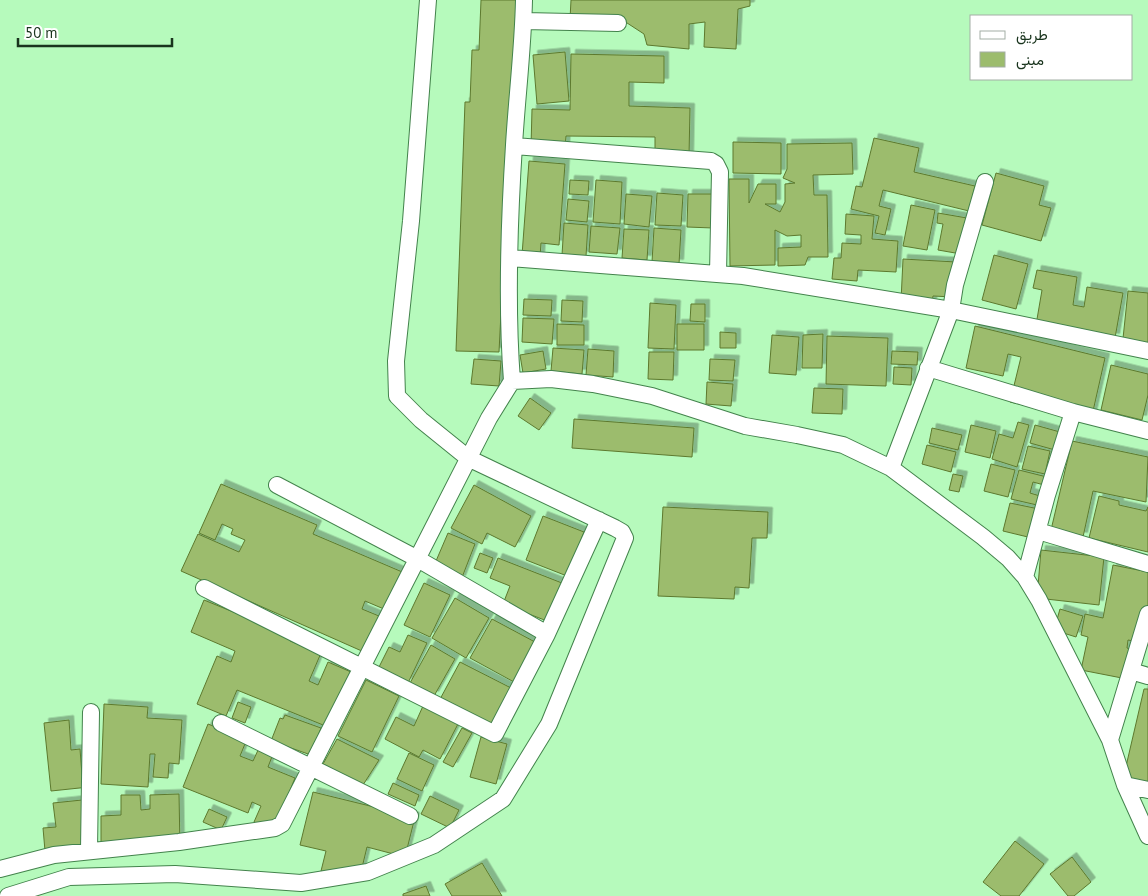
<svg xmlns="http://www.w3.org/2000/svg" width="1148" height="896" font-family="'PT Sans',Vazirmatn,sans-serif">
	<defs>
		<filter id="shadow"><feDropShadow dx="4.5" dy="-4.5" stdDeviation="0" flood-color="#0004"/></filter>
	</defs>
	<rect width="100%" height="100%" fill="#b6fabc"/>
	<path fill="#9cbc6d" stroke="#5d792e" filter="url(#shadow)" d="M481 0H517L499 352 456 351 465 102H470L472 50H479Z
		M571 0H750V6L738 9 736 49 704 47 705 22 689 24V49L647 45 644 34 624 21 570 19Z
		M565 52 569 101 537 104 533 55Z
		M571 54 664 56V83L629 82V106L690 108 689 156 655 155V137L566 136 565 148 531 147 532 109 570 110Z
		M874 138 919 148 914 172 975 186 969 211 883 190 879 206 891 209 885 235 875 233 879 216 851 209 856 186 862 187Z
		M733 142 781 143V174L733 173Z
		M852 143 853 174 813 175 814 195H827L828 257H808L805 265 778 266V248L801 247V235L787 236 775 230V265L730 266 729 179H749V203L758 184H776V204H765L780 212 785 202V184L795 183 783 178 787 169V144Z
		M529 161 565 164 559 245 541 243 540 257 522 255Z
		M996 173 1044 186 1039 205 1051 208 1041 241 982 225Z
		M570 180 589 181 588 195 569 194Z
		M596 180 622 182 620 224 593 222Z
		M657 193 683 195 681 226 655 225Z
		M626 194 652 196 649 227 624 224Z
		M688 194H714L713 228 687 227Z
		M568 199 589 201 587 222 566 220Z
		M911 205 935 210 927 250 903 246Z
		M938 213 967 218 961 254 938 250 943 224 937 223Z
		M846 214 874 216 872 239 898 241 896 272 858 270 857 281 832 279 834 258H841L842 243 861 244V235L845 234Z
		M564 223 588 225 586 256 562 255Z
		M591 226 620 228 617 254 589 252Z
		M654 228 681 230 679 264 652 262Z
		M624 229 649 230 647 260 622 258Z
		M994 255 1028 264 1016 309 982 300Z
		M903 259 956 262 953 297 933 296 932 303 901 301Z
		M1037 270 1077 277 1073 305 1084 307 1087 287 1123 293 1115 338 1036 325 1042 290 1033 288Z
		M1128 291 1148 293V350L1122 348Z
		M524 299 552 300 551 316 523 315Z
		M562 300 583 301 582 322 561 321Z
		M650 303 676 305 674 349 648 348Z
		M691 304H705V322L690 321Z
		M523 318 554 319 552 344 522 342Z
		M557 324 584 325V345H557Z
		M677 324H704V350H677Z
		M975 326 1105 358 1091 420 1010 402 1021 357 1008 354 1003 376 966 368Z
		M720 332 736 333V348H720Z
		M823 334 822 368H802L803 335Z
		M772 335 799 337 796 375 769 373Z
		M827 336 888 338 886 386 826 384Z
		M553 348 584 350 582 374 551 371Z
		M588 349 614 351 613 377 586 375Z
		M543 351 546 369 523 373 520 355Z
		M892 351 918 352 917 365 891 364Z
		M649 352H674L673 380 648 379Z
		M474 359 501 361 499 386 471 384Z
		M710 359 735 360 733 381 709 380Z
		M1111 365 1148 374V395L1142 420 1101 410Z
		M894 367 912 368 911 385 893 384Z
		M707 382 733 384 731 406 706 404Z
		M814 388 843 389 842 414 812 413Z
		M530 398 551 413 539 430 518 416Z
		M574 419 694 428 692 457 572 448Z
		M1018 422 1029 425 1017 467 992 459 999 434 1013 438Z
		M971 425 996 431 990 458 965 452Z
		M1035 425 1060 432 1055 450 1030 443Z
		M932 428 962 435 958 450 929 443Z
		M1072 441 1148 457 1146 502 1093 491 1083 537 1051 530Z
		M927 445 956 452 951 472 922 464Z
		M1028 446 1050 451 1045 474 1022 469Z
		M991 464 1015 470 1008 497 984 491Z
		M1019 470 1047 477 1044 485 1033 482 1030 493 1040 496 1037 505 1011 499Z
		M953 474 963 476 959 492 949 490Z
		M221 484 317 525 313 534 407 574 391 612 365 601 362 609 379 616 364 652 181 571 198 534 239 552 245 540 231 534 233 529 222 524 215 540 199 533Z
		M474 485 531 516 515 547 487 533 482 544 451 528Z
		M1099 496 1119 501V505L1146 511 1148 507V552L1089 538Z
		M1010 503 1039 509 1032 538 1003 531Z
		M663 507 768 512 767 538H752L749 588 735 587 734 599 658 596Z
		M543 516 584 532 567 576 526 560Z
		M448 533 475 544 461 580 433 568Z
		M1041 550 1104 557 1099 605 1037 598Z
		M480 553 493 558 487 573 474 568Z
		M498 558 562 583 547 621 503 604 510 586 490 578Z
		M1113 565 1148 572V622L1144 643 1128 640 1127 648 1133 650 1127 679 1081 670 1088 637 1081 635 1085 614 1103 618Z
		M424 583 450 595 430 637 404 625Z
		M455 598 489 618 466 658 432 638Z
		M204 600 270 627 291 638 290 641 321 653 309 681 318 685 328 662 351 672 328 727 237 690 226 716 197 704 217 656 231 662 235 651 191 632Z
		M1060 609 1083 616 1076 637 1054 630Z
		M492 619 535 642 514 682 470 658Z
		M408 635 427 643 408 683 378 669 389 647 400 652Z
		M431 645 455 659 434 696 410 683Z
		M460 662 513 689 492 728 439 701Z
		M366 680 399 696 372 752 338 736Z
		M1144 689H1148V789L1124 775Z
		M238 702 251 707 245 723 232 718Z
		M104 704 148 707 147 718 182 720 179 764 169 763 168 778 153 777 155 754H150L148 787 101 784Z
		M423 706 458 724 440 759 423 750 419 757 385 739 396 717 414 726Z
		M285 715 321 728 311 755 271 741 280 718 283 719Z
		M69 720 71 750 80 749 82 775 89 787 51 791 44 723Z
		M208 724 247 739 240 756 253 761 259 748 273 754 268 767 295 778 274 830 254 822 261 806 252 802 248 813 183 787Z
		M462 728 472 733 453 767 443 762Z
		M481 737 507 744 496 784 470 777Z
		M337 739 379 760 363 785 323 764Z
		M409 753 434 765 422 791 397 779Z
		M393 783 419 795 415 806 388 794Z
		M313 792 415 817 405 857 367 847 359 880 321 871 326 851 300 845Z
		M179 794 180 848 101 849V816L121 815V795H140L141 810 150 809V795Z
		M430 796 459 810 450 828 421 814Z
		M82 800 88 847 45 851 43 828 56 827 53 803Z
		M209 809 227 817 221 830 203 822Z
		M1015 841 1044 864 1019 896H1001L983 882Z
		M1072 857 1091 882 1074 896H1068L1050 874Z
		M482 863 502 896H452L445 884Z
		M426 886 430 896H403V894Z"/>
	<g fill="none" stroke-linecap="round" stroke-linejoin="round">
		<g stroke="#43834c" stroke-width="18">
			<path id="street" d="M524 21 618 23
				M514 146 711 161 716 164 720 172 718 274
				M510 258 743 276 951 310 1148 351
				M928 368 1073 412 1148 431
				M512 381C506 303 509 223 514 145 517 96 523 48 524 0
				M891 468 951 310 955 285 985 182
				M277 485 416 558 547 634
				M1038 531 1148 564
				M1025 577 1047 495 1073 412
				M204 588 495 734 547 634 599 520
				M1131 671 1148 676
				M221 723 410 816
				M1110 740 1148 614
				M1125 785 1148 790
				M89 850 91 712
				M0 869 54 855 179 842 275 828 282 824 489 418 512 381 551 379 593 384 652 396 745 426 797 435 843 445 891 468 983 537 1008 558 1025 577 1039 600 1110 740 1125 785 1148 836
				M8 896 69 877 175 874 301 883 368 872 434 845 503 799 549 724 625 538 622 532 615 528 468 458 421 420 397 396 396 361 411 221 428 0"/>
		</g>
		<use href="#street" stroke="#fff" stroke-width="16"/>
	</g>
	<rect x="970" y="15" width="162" height="65" fill="#ffffff" stroke="#a3aea5"/>
	<rect x="980" y="31" width="25" height="8" fill="#ffffff" stroke="#a3aea5"/>
	<text x="1016" y="40" font-size="15" fill="#19341d">طريق</text>
	<rect x="980" y="52" width="25" height="15" fill="#9cbc6d" stroke="#a3aea5"/>
	<text x="1016" y="65" font-size="15" fill="#19341d">مبنى</text>
	<path d="M18 38v8h154v-8" fill="none" stroke="#19341d" stroke-width="2.5"/>
	<text x="25" y="38" font-size="15" fill="#19341d" stroke="#ffffff" stroke-width="4" paint-order="stroke">50 m</text>
</svg>
